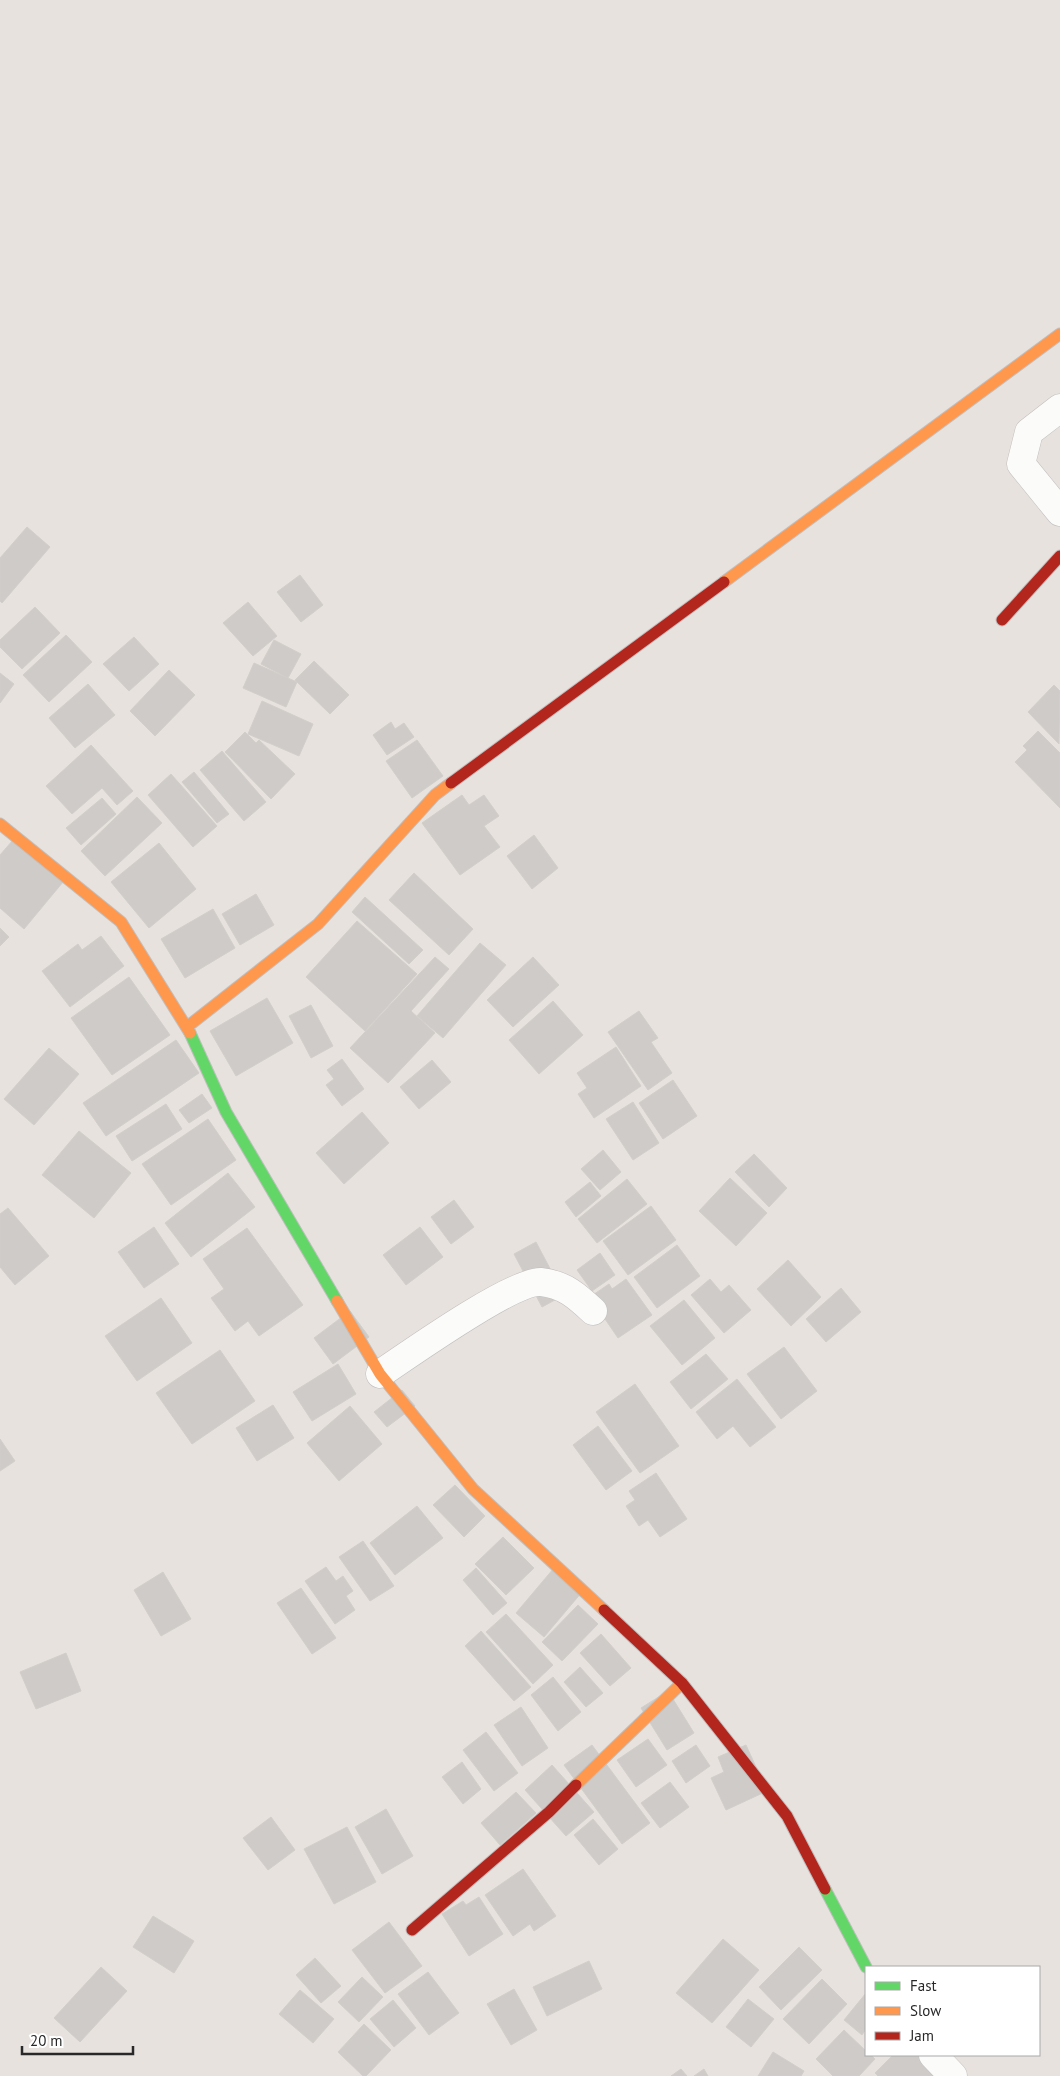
<svg xmlns="http://www.w3.org/2000/svg" width="1060" height="2076" font-family="'PT Sans',sans-serif">
	<rect width="100%" height="100%" fill="#e7e2de"/>
	<path fill="#cecbc8" stroke="#d2ceca" d="M27 527 50 547 2 603 0 601V558Z
		M300 575 323 605 301 622 277 592Z
		M248 602 277 636 253 656 223 623Z
		M35 607 60 633 22 669 0 647V640Z
		M66 635 92 662 49 702 23 675Z
		M134 637 159 664 129 691 103 664Z
		M274 640 301 654 288 678 261 664Z
		M314 661 349 695 330 714 295 680Z
		M254 663 297 682 286 707 243 688Z
		M169 670 195 695 155 736 130 711Z
		M0 673 14 684 0 703Z
		M88 684 115 715 75 748 49 718Z
		M1054 685 1060 691 1059 744 1028 712Z
		M262 701 313 724 299 756 248 734Z
		M391 722 395 729 404 723 414 737 387 755 373 735Z
		M1038 731 1060 753V808L1015 762 1027 750 1023 746Z
		M245 732 256 743 259 740 295 774 271 799 225 752Z
		M417 740 443 776 412 798 386 761Z
		M91 745 133 791 117 805 102 788 72 814 46 786Z
		M222 751 266 802 244 821 200 770Z
		M194 772 229 814 217 823 182 782Z
		M171 774 217 826 193 847 148 795Z
		M462 795 469 805 484 795 499 816 484 826 500 847 460 875 422 823Z
		M137 797 162 823 105 876 81 851Z
		M102 798 116 814 81 845 66 828Z
		M534 835 558 868 532 889 507 856Z
		M13 840 63 882 24 929 0 908V855Z
		M159 843 196 889 149 928 111 882Z
		M414 873 473 929 449 955 389 900Z
		M256 894 274 925 240 945 222 914Z
		M365 897 423 950 409 964 352 912Z
		M213 909 235 948 185 978 161 939Z
		M357 921 417 974 365 1031 306 977Z
		M0 928 9 937 0 946Z
		M101 936 124 966 70 1007 42 971 78 944 82 950Z
		M480 943 506 965 443 1038 417 1016Z
		M435 957 449 969 411 1011 435 1033 388 1083 350 1048Z
		M533 957 559 985 513 1027 487 1000Z
		M129 977 170 1035 112 1075 71 1018Z
		M267 998 293 1043 236 1076 210 1031Z
		M553 1001 583 1035 539 1074 509 1040Z
		M311 1005 333 1046 311 1058 289 1016Z
		M639 1011 658 1038 651 1042 672 1073 648 1090 608 1032Z
		M176 1040 199 1073 106 1136 83 1103Z
		M616 1047 641 1086 594 1118 578 1094 587 1088 577 1073Z
		M49 1048 79 1074 34 1125 4 1099Z
		M342 1059 364 1089 342 1106 326 1085 334 1079 327 1070Z
		M432 1060 451 1082 419 1109 400 1087Z
		M673 1080 697 1116 663 1139 639 1103Z
		M202 1094 212 1108 189 1123 179 1110Z
		M633 1102 659 1143 633 1160 606 1119Z
		M166 1104 182 1129 132 1161 116 1136Z
		M362 1112 389 1143 344 1184 316 1153Z
		M208 1119 236 1160 171 1205 142 1164Z
		M79 1131 131 1173 94 1218 42 1175Z
		M603 1150 621 1172 600 1190 581 1169Z
		M754 1154 787 1188 769 1207 735 1172Z
		M228 1173 255 1207 191 1257 165 1223Z
		M730 1178 767 1213 736 1246 699 1211Z
		M627 1179 647 1204 597 1243 578 1219Z
		M590 1182 601 1196 576 1217 565 1202Z
		M454 1200 474 1227 451 1244 431 1217Z
		M651 1206 676 1240 628 1275 603 1241Z
		M8 1208 49 1256 15 1285 0 1267V1214Z
		M154 1227 179 1264 144 1288 118 1252Z
		M420 1227 443 1257 406 1285 383 1255Z
		M247 1228 303 1305 259 1336 248 1321 235 1331 211 1298 224 1289 203 1259Z
		M536 1242 564 1295 542 1307 514 1254Z
		M677 1245 700 1276 657 1308 634 1277Z
		M600 1253 615 1275 592 1291 577 1270Z
		M788 1260 821 1297 791 1326 757 1289Z
		M626 1279 652 1315 618 1338 590 1297 609 1284 612 1289Z
		M710 1279 721 1292 729 1285 751 1310 724 1333 691 1295Z
		M841 1288 861 1312 826 1342 806 1319Z
		M161 1298 192 1343 137 1381 105 1336Z
		M684 1300 715 1338 682 1365 650 1326Z
		M350 1311 369 1337 333 1364 314 1338Z
		M784 1347 817 1391 781 1419 747 1374Z
		M220 1350 255 1401 192 1444 156 1393Z
		M706 1354 728 1379 691 1409 670 1382Z
		M338 1364 356 1394 312 1421 293 1392Z
		M737 1379 776 1427 750 1447 733 1426 717 1439 696 1412Z
		M635 1384 679 1446 640 1473 596 1412Z
		M402 1390 415 1406 387 1427 374 1412Z
		M273 1405 294 1438 257 1461 236 1428Z
		M350 1406 382 1444 339 1481 307 1443Z
		M598 1426 632 1471 606 1490 573 1445Z
		M0 1439 15 1461 0 1471Z
		M656 1473 687 1519 660 1537 648 1520 639 1526 626 1506 635 1500 629 1491Z
		M455 1485 485 1516 464 1537 433 1505Z
		M417 1506 443 1538 395 1575 370 1543Z
		M503 1537 534 1568 506 1595 475 1564Z
		M363 1541 394 1586 370 1601 339 1557Z
		M326 1567 336 1581 343 1576 353 1591 346 1596 355 1610 335 1624 305 1581Z
		M476 1568 507 1603 493 1615 463 1580Z
		M554 1568 582 1592 544 1637 516 1613Z
		M163 1572 191 1619 161 1636 134 1590Z
		M301 1588 336 1638 312 1654 277 1603Z
		M578 1605 598 1624 562 1661 542 1642Z
		M506 1614 553 1665 533 1684 486 1632Z
		M481 1631 531 1687 514 1701 465 1646Z
		M601 1634 631 1668 610 1686 580 1653Z
		M66 1653 81 1691 36 1709 20 1672Z
		M580 1667 603 1693 586 1707 564 1682Z
		M553 1677 581 1712 558 1731 531 1695Z
		M668 1691 694 1733 667 1750 641 1708Z
		M521 1707 548 1748 522 1766 494 1725Z
		M486 1732 518 1773 494 1791 463 1750Z
		M648 1739 667 1765 636 1787 617 1760Z
		M592 1745 650 1823 622 1844 564 1765Z
		M696 1745 710 1766 686 1783 672 1761Z
		M746 1745 767 1791 726 1810 711 1778 724 1772 718 1757Z
		M462 1762 481 1789 463 1804 442 1777Z
		M552 1765 594 1812 566 1836 525 1790Z
		M670 1782 689 1807 660 1828 641 1803Z
		M516 1792 536 1813 500 1845 481 1823Z
		M386 1809 413 1856 382 1874 355 1827Z
		M271 1817 295 1850 268 1870 243 1838Z
		M593 1819 618 1849 599 1865 574 1835Z
		M347 1827 376 1882 334 1904 304 1849Z
		M523 1869 556 1916 534 1931 530 1924 513 1936 485 1895Z
		M479 1897 503 1934 469 1956 442 1914 463 1901 466 1905Z
		M153 1916 194 1941 174 1973 133 1947Z
		M389 1922 422 1966 385 1993 352 1950Z
		M723 1939 759 1970 712 2023 676 1993Z
		M799 1947 822 1970 781 2010 759 1987Z
		M315 1958 341 1986 321 2003 296 1975Z
		M589 1961 602 1989 547 2016 533 1987Z
		M101 1967 127 1991 80 2042 54 2018Z
		M428 1972 459 2013 429 2035 398 1994Z
		M362 1977 383 1997 359 2022 338 2002Z
		M822 1979 847 2004 809 2044 783 2019Z
		M514 1989 537 2030 511 2045 487 2004Z
		M300 1990 334 2019 313 2043 279 2014Z
		M866 1993V2029L862 2035 844 2020Z
		M748 1999 774 2019 751 2047 726 2027Z
		M393 2000 416 2028 394 2047 370 2019Z
		M364 2024 391 2050 366 2076H363L338 2052Z
		M844 2030 866 2051V2055H871L875 2059 859 2076H833L816 2059Z
		M773 2052 804 2071 801 2076H758Z
		M893 2055H938V2076H878L875 2073Z
		M681 2069 687 2076H671Z
		M704 2069 708 2076H694Z"/>
	<g fill="none" stroke-linecap="round" stroke-linejoin="round">
		<g stroke="#c0bfbf" stroke-width="29">
			<path id="street" d="M1060 408 1029 432 1021 464 1060 512
				M380 1374C408 1355 514 1280 541 1282 564 1284 578 1297 593 1311
				M933 2055 953 2076"/>
		</g>
		<g stroke="#c0bfbf" stroke-width="13">
			<path id="fast" d="M190 1033 226 1112 337 1301
				M825 1889 866 1967"/>
		</g>
		<g stroke="#c0bfbf" stroke-width="13">
			<path id="slow" d="M724 582 1060 334
				M0 824 121 922 190 1033
				M187 1027 318 924 435 795 451 783
				M337 1301 380 1374 473 1489 604 1610
				M576 1785 682 1683"/>
		</g>
		<g stroke="#c0bfbf" stroke-width="13">
			<path id="jam" d="M1002 620 1060 556
				M451 783 724 582
				M604 1610 682 1683 787 1816 825 1889
				M412 1930 549 1812 576 1785"/>
		</g>
		<use href="#street" stroke="#fbfbfa" stroke-width="28"/>
		<use href="#fast" stroke="#63d668" stroke-width="11"/>
		<use href="#slow" stroke="#ff974d" stroke-width="11"/>
		<use href="#jam" stroke="#b3261e" stroke-width="11"/>
	</g>
	<rect x="865" y="1966" width="175" height="90" fill="#ffffff" stroke="#a9a9a9"/>
	<rect x="875" y="1982" width="25" height="8" fill="#63d668" stroke="#a9a9a9"/>
	<text x="910" y="1991" font-size="15" fill="#282828">Fast</text>
	<rect x="875" y="2007" width="25" height="8" fill="#ff974d" stroke="#a9a9a9"/>
	<text x="910" y="2016" font-size="15" fill="#282828">Slow</text>
	<rect x="875" y="2032" width="25" height="8" fill="#b3261e" stroke="#a9a9a9"/>
	<text x="910" y="2041" font-size="15" fill="#282828">Jam</text>
	<path d="M22 2046v8h111v-8" fill="none" stroke="#282828" stroke-width="2.5"/>
	<text x="30" y="2046" font-size="15" fill="#282828" stroke="#ffffff" stroke-width="4" paint-order="stroke">20 m</text>
</svg>
